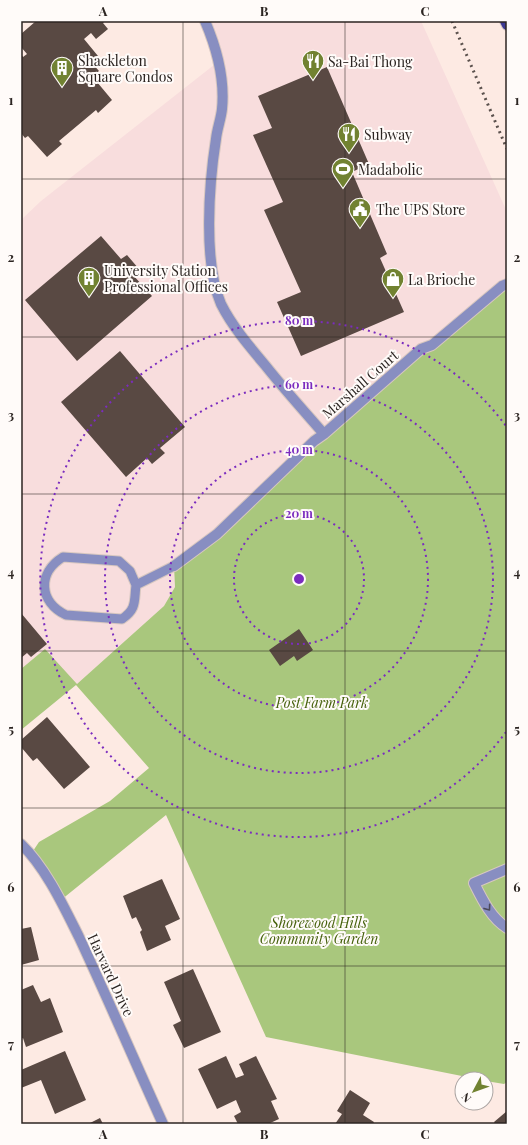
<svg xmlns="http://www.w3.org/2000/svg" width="528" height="1145" font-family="'Playfair Display',serif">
	<rect width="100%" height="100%" fill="#fdeae3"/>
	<path fill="#f8dddd" d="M205 21H421L507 212V284L174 565 175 587 164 606 76 685 45 649 21 669V220L41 201 219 61Z"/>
	<path fill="#a9c77d" d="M507 284V1082L504 1084 486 1081V1079H477L266 1037 166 815 61 900 31 854 39 842 110 801 149 768 76 685 21 730V669L45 649 77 684 164 606 175 587 174 566 314 441Z"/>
	<path fill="#594943" d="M36 21H105L103 23 108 29 96 39 91 33 84 39 98 56 91 62 99 71 92 76 112 100 98 113 96 110 59 141 62 144 47 157 28 136 25 138 21 133V54L23 57 27 54 21 47V34Z
		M327 67 369 164 352 172 387 254 380 258 404 312 301 356 277 302 301 292 264 210 283 202 253 135 272 128 258 96Z
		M101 236 121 259 127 255 139 269 133 275 152 296 77 361 25 300Z
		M120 351 185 427 160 448 165 453 152 464 147 458 126 477 61 402Z
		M21 613 47 644 31 657 27 653 21 658Z
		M299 629 313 650 297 661 294 656 280 666 269 650Z
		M47 717 90 767 64 789 37 758 33 761 21 747V740Z
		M162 879 180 919 165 926 171 940 147 951 140 932 142 930 136 917 132 919 123 896Z
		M31 927 39 960 21 965V929Z
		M193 969 221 1032 184 1048 173 1025 181 1021 164 982Z
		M33 985 41 1002 50 998 63 1032 26 1047 23 1038 21 1039V990Z
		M65 1051 86 1100 55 1114 41 1080 21 1088V1070Z
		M226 1056 236 1078 244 1075 239 1064 256 1056 277 1099 271 1101 279 1119 268 1124H238L234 1116 241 1112 236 1100 217 1109 198 1069Z
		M350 1090 370 1103 363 1115 374 1122 373 1124H335L342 1114 337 1111Z
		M507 1111V1124H495L494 1122Z
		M100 1118 103 1124H88Z"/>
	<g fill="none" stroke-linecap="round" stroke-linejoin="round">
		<g stroke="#d7c7c0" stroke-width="11">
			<path id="service" d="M136 585 130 571 119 561 63 557C37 573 39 602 66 615L122 619C137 609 134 601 136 585L174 566"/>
		</g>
		<g stroke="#d7c7c0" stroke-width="12">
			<path id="minor" d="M205 21C217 49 225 79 222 109 221 119 217 129 216 139 209 183 203 263 221 304 232 326 249 346 265 365 284 389 304 411 324 434
				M174 566 217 534 314 441 324 434 421 349 432 345 502 286 507 284
				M21 844C46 868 64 907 79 937 108 999 135 1062 163 1124
				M507 869 474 883C482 899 491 918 507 928"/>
		</g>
		<g stroke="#d7c7c0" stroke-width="12">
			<path id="primary" d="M505 21 507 25"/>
		</g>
		<use href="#service" stroke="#888ec1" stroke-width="9"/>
		<use href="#minor" stroke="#888ec1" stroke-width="10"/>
		<use href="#primary" stroke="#3c3993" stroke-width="10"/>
		<path stroke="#5b514d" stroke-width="3" stroke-dasharray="2 4" stroke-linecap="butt" d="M452 21 507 149"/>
	</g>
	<defs><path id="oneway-chevron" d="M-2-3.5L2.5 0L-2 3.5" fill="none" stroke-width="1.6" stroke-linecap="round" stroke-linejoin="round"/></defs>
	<use stroke="#4c4a5a" href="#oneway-chevron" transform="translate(488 908) rotate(54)"/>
	<path fill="none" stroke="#2c2522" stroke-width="1" stroke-opacity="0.55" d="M183 21V1124M345 21V1124M21 179H507M21 337H507M21 494H507M21 651H507M21 808H507M21 966H507"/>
	<g fill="none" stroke="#7b2cbf" stroke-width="2" stroke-dasharray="2 4">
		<circle cx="299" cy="579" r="65"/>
		<circle cx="299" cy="579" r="129"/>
		<circle cx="299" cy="579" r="194"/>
		<path d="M506 732A258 258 0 1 1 506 426"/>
	</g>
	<defs>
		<g id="restaurant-pin" transform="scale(1.15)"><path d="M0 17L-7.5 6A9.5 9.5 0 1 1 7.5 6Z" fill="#718231" stroke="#fffbf9"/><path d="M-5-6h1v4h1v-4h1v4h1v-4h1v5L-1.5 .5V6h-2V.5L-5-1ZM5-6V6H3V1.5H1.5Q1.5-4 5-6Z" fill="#fff"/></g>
		<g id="building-pin" transform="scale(1.15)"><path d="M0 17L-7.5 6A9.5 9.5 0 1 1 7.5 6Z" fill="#718231" stroke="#fffbf9"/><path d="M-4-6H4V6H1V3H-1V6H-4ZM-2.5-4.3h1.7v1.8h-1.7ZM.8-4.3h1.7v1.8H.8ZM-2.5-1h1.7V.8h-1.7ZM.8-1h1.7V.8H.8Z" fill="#fff"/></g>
		<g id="stadium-pin" transform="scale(1.15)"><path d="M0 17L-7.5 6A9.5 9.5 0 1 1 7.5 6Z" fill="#718231" stroke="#fffbf9"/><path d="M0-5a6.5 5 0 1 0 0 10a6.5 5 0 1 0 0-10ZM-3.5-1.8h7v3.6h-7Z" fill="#fff"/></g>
		<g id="civic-pin" transform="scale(1.15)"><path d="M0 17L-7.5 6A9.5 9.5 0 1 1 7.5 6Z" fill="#718231" stroke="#fffbf9"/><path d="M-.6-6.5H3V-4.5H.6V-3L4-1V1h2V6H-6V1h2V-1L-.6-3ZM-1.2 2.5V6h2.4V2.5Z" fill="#fff"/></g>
		<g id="shop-pin" transform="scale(1.15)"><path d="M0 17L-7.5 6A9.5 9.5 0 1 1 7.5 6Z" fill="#718231" stroke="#fffbf9"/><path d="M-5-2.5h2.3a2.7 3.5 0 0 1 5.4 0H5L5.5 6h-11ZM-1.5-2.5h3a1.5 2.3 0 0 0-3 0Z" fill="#fff"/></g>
	</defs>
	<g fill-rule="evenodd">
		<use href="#restaurant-pin" x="313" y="61"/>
		<use href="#building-pin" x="62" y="68"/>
		<use href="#restaurant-pin" x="349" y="134"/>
		<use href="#stadium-pin" x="343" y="169"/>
		<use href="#civic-pin" x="360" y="209"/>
		<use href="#building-pin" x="89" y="278"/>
		<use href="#shop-pin" x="393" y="279"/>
	</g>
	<g text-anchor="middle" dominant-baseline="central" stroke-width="4" stroke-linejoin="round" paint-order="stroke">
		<g font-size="14" fill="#2c2522" stroke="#fffbf9" text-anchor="start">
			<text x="78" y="60">Shackleton<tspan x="78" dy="16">Square Condos</tspan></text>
			<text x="328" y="61">Sa-Bai Thong</text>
			<text x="364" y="134">Subway</text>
			<text x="358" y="169">Madabolic</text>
			<text x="376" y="209">The UPS Store</text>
			<text x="104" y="270">University Station<tspan x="104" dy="16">Professional Offices</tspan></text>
			<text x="408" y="279">La Brioche</text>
		</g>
		<g font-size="14" fill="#2c2522" stroke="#fffbf9">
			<text transform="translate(360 384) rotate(-41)">Marshall Court</text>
			<text transform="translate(111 975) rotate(65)">Harvard Drive</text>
		</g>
		<g font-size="14" font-style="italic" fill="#47620d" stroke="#fffbf9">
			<text x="322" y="702">Post Farm Park</text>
			<text x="319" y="922">Shorewood Hills<tspan x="319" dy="16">Community Garden</tspan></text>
		</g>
	</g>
	<circle cx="299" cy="579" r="6" fill="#7b2cbf" stroke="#fffbf9" stroke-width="2"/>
	<g font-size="12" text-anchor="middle" font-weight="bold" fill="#7b2cbf" stroke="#fffbf9" stroke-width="4" stroke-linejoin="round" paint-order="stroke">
		<text x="299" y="325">80 m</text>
		<text x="299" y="389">60 m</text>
		<text x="299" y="454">40 m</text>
		<text x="299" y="518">20 m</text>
	</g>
	<rect width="528" height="1145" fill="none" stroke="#fffbf9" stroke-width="44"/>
	<g transform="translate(474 1091) rotate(229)"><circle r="19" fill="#fffbf9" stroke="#aba5a3"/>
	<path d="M0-3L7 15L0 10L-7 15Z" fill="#718231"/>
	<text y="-6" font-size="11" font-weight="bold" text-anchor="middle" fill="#2c2522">N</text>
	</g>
	<rect x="22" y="22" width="484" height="1101" fill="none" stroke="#2c2522" stroke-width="1.5"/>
	<g font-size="13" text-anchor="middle" font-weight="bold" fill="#2c2522">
		<text x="103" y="16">A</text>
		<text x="264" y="16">B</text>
		<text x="425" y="16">C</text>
		<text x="11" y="105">1</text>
		<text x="517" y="105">1</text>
		<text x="11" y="262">2</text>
		<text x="517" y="262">2</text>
		<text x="11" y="420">3</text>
		<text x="517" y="420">3</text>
		<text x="11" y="577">4</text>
		<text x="517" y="577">4</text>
		<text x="11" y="734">5</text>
		<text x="517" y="734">5</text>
		<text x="11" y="892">6</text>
		<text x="517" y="892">6</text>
		<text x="11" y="1049">7</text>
		<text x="517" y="1049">7</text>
		<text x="103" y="1139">A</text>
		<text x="264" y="1139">B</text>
		<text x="425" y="1139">C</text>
	</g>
</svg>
